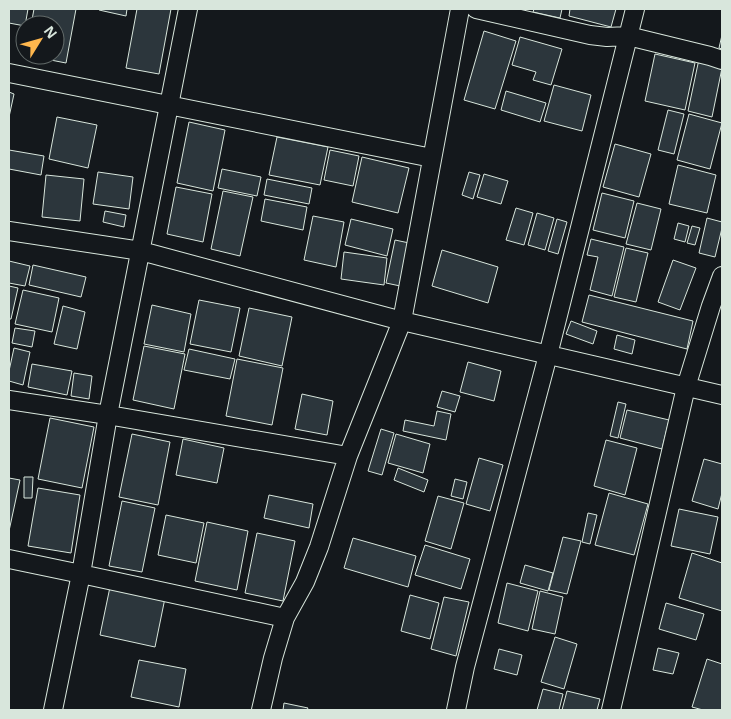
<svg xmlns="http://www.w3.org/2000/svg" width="731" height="719" font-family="'Open Sans',sans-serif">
	<rect width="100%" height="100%" fill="#14181c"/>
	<path fill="#2c363c" stroke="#d8e6dc" d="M9 9H28L25 26 9 23Z
		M34 9H76L66 63 25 55H55V25H31Z
		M99 9H127L126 16 99 10Z
		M137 9H171L159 74 126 68Z
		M534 9H562L560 18 533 12Z
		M570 9H616L611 27 569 16Z
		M484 31 516 41 495 109 464 100Z
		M722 35V49L719 48Z
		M520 37 562 49 551 85 533 80 536 72 512 65Z
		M655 54 695 63 685 110 645 101Z
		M699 59 722 68 712 117 688 111Z
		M554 85 591 95 582 131 544 121Z
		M506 91 546 103 540 122 501 110Z
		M9 92 14 94 9 117Z
		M668 110 684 114 674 154 658 150Z
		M689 114 722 123 710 169 677 160Z
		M57 117 97 125 88 168 49 159Z
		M189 122 225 130 213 191 177 183Z
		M277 137 328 147 320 185 269 175Z
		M615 144 651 154 639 197 603 187Z
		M9 150 44 156 41 175 9 169Z
		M330 150 359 156 353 186 324 180Z
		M362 157 409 168 398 213 352 202Z
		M678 165 716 175 707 213 669 204Z
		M222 169 261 177 257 196 218 188Z
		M98 172 133 177 129 209 93 204Z
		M469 172 480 175 473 199 462 195Z
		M484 174 508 181 501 204 477 197Z
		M46 175 84 179 80 221 42 217Z
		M267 179 312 188 309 204 264 195Z
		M176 187 212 194 203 242 167 234Z
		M223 191 253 197 240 256 211 249Z
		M602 193 634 201 625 238 593 230Z
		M265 199 307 207 303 230 261 221Z
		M637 203 661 209 651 250 626 244Z
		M516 208 533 213 524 245 506 240Z
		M105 211 126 215 124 227 103 222Z
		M537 213 554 218 545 250 528 245Z
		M313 216 344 222 336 267 304 260Z
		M707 218 722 222V228L715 257 699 253Z
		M351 219 393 229 387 256 345 245Z
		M557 219 567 222 558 254 548 251Z
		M678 223 689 226 685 242 674 239Z
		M692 226 700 228 695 245 687 243Z
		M591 239 624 247 612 296 590 290 598 257 587 255Z
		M395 240 414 244 405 287 386 283Z
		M626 248 648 253 636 302 614 297Z
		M442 250 498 267 488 303 432 286Z
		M344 252 387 258 384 285 341 279Z
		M673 260 696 268 680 310 658 302Z
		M9 261 30 266 25 286 9 283Z
		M33 265 86 277 81 297 29 285Z
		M9 286 18 288 11 319H9Z
		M23 290 59 298 52 332 15 324Z
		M589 295 693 321 687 349 582 322Z
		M199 300 240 308 231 352 190 344Z
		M152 305 191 314 184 352 144 344Z
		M63 306 85 312 77 349 54 344Z
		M249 308 292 317 282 366 239 356Z
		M571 321 597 331 593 344 566 334Z
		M15 328 35 331 32 347 12 343Z
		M617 335 635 340 632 354 614 349Z
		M144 346 185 354 174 409 133 400Z
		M14 348 30 352 23 385 9 381V371Z
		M189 349 235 359 230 379 184 370Z
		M237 359 283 368 272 425 226 416Z
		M468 362 501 371 494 401 460 392Z
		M32 364 72 371 67 395 28 387Z
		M74 373 92 376 89 399 71 396Z
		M442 391 460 396 455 412 437 407Z
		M302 394 333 401 327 435 295 429Z
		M618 402 626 404 618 438 610 436Z
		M627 410 669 420 662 449 620 438Z
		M437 411 451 414 446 440 403 431 405 420 434 426Z
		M50 418 94 427 82 488 38 479Z
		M381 429 394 433 382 475 368 471Z
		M132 434 170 442 158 505 119 497Z
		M396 434 430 444 423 473 388 463Z
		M183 439 224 448 217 483 176 475Z
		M606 440 637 448 625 495 594 486Z
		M479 458 503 465 490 511 466 504Z
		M704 459 722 464V493L718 509 692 501Z
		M398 468 428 480 424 492 394 480Z
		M24 477H33L32 498H24Z
		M9 478 20 480 9 531Z
		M455 479 467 482 463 499 451 496Z
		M38 488 80 495 71 553 28 546Z
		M609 493 648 504 634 555 595 545Z
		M269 495 313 504 309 528 264 518Z
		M438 496 464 503 451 549 425 541Z
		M122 501 155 508 142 572 109 566Z
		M679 509 718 517 710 554 671 546Z
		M588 513 597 515 590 544 582 542Z
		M166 515 204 523 196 563 158 555Z
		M207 522 248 531 237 590 195 581Z
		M257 533 295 541 283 601 245 593Z
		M563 537 581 541 567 594 549 590Z
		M353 538 416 556 408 587 344 568Z
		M425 545 470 559 461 589 415 575Z
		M692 553 722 563V611L679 598Z
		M525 565 553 573 548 591 520 583Z
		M507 583 538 591 528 631 498 623Z
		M110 587 165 598 155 647 100 635Z
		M540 591 563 597 555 634 532 629Z
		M410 595 439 603 430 639 401 631Z
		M444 597 469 602 456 656 431 649Z
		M666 603 704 614 696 640 659 629Z
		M555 637 577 644 564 689 541 682Z
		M658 648 679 653 673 674 653 670Z
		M499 649 522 655 517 675 494 669Z
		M707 659 722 664V710H703L692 707Z
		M139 660 186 669 179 707 131 697Z
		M543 689 563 694 559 710H537Z
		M567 691 600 699 597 710H562Z
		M284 703 308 708 307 710H283Z"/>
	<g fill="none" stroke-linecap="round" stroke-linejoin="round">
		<g stroke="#d8e6dc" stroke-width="20">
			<path id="street" d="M476 9 590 35 607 37 628 36 710 56 722 60
				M9 73 432 158
				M9 231 141 251 402 321 722 395
				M9 400 108 415 348 456
				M9 559 81 574 285 618
				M53 710 81 574 108 415 188 9
				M261 710 273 658 285 618 305 582 319 547 348 456 402 321 460 9
				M456 710 465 667 548 355 635 9
				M611 710 686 387 711 306 722 276"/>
		</g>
		<use href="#street" stroke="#14181c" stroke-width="18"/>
	</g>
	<rect width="731" height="719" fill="none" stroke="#d8e6dc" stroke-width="20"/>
	<g transform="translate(40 40) rotate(53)"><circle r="24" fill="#14181c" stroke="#626a69"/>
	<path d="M0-4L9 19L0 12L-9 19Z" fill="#ffb74d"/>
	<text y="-8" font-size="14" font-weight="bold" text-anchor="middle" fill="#d8e6dc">N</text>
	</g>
</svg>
